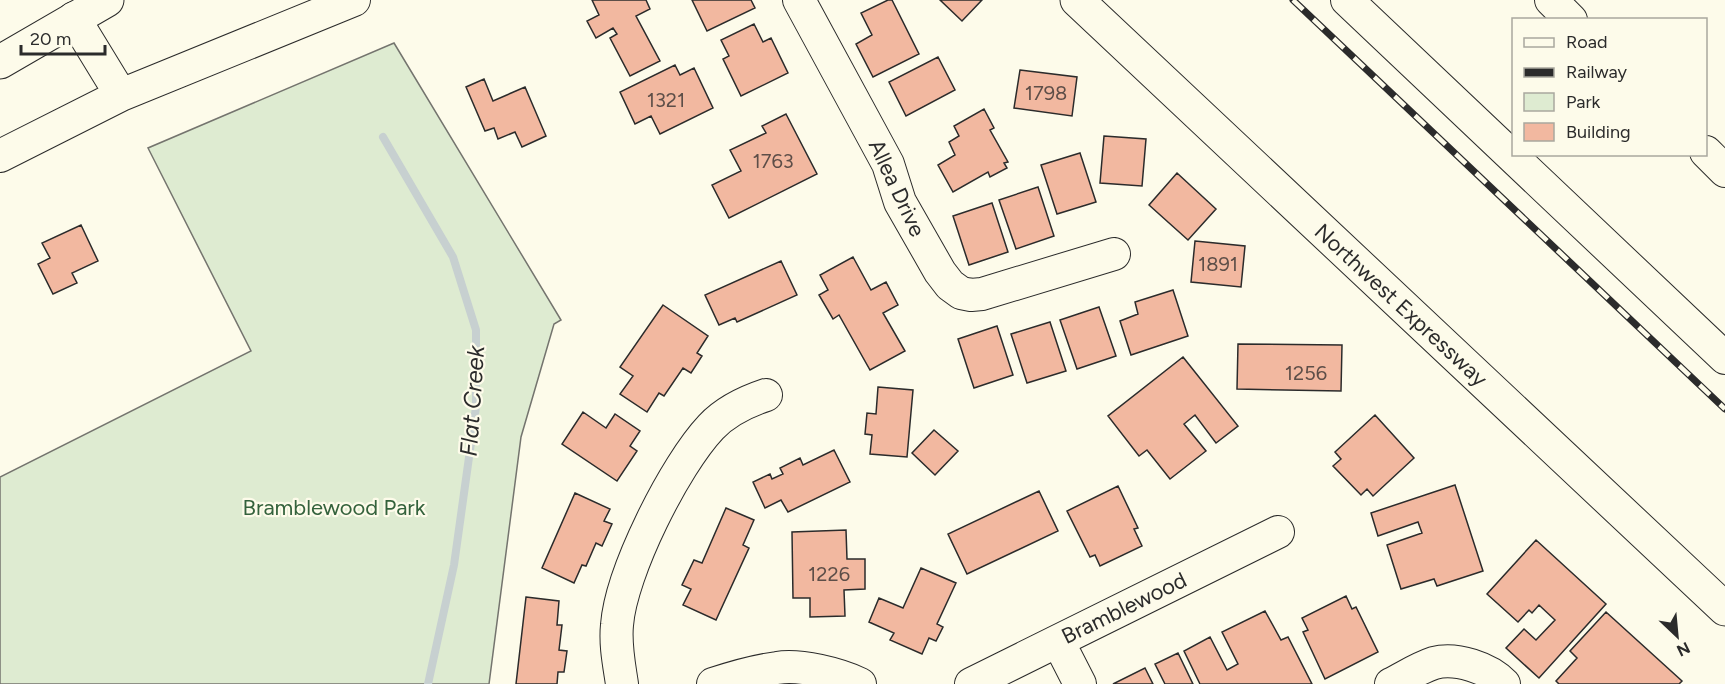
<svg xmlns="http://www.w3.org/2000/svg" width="1725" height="684" font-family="Figtree,sans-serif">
	<rect width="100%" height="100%" fill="#fdfbea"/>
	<path fill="#deebd1" stroke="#74746e" stroke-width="1.5" d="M394 43 561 320 554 324 521 437 489 684H0V477L251 351 148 148Z"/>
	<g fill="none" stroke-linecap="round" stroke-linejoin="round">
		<path stroke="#c7d0d0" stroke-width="8" d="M383 137 453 257 476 330V407L454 565 428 684"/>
	</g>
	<path fill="#f2b8a0" stroke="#2b2b2b" stroke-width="1.5" d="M592 0H646L650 9 636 16 660 61 630 76 610 38 617 34 613 28 596 38 587 21 599 15Z
		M692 0H751L755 8 707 31Z
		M888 0H892L919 54 873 77 856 44 872 35 861 13Z
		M940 0H982L962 21Z
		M754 24 763 42 771 38 788 73 741 96 723 59 729 56 721 40Z
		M938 57 955 90 906 116 889 82Z
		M675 65 680 75 694 68 713 108 660 134 651 116 635 124 620 92Z
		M1020 70 1077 77 1072 116 1014 108Z
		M484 79 493 101 525 87 546 136 522 147 515 132 498 139 494 128 485 131 466 87Z
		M984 109 994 128 990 130 1008 162 1004 163 1007 168 990 177 988 172 953 192 938 165 955 155 949 142 959 136 954 126Z
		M786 114 817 174 729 218 712 185 741 171 730 150 766 133 762 126Z
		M1104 136 1146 139 1142 186 1100 183Z
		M1080 153 1096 202 1057 214 1041 165Z
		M1177 173 1216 209 1188 240 1149 205Z
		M1038 187 1054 236 1016 249 999 200Z
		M992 203 1008 252 969 265 953 216Z
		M81 225 98 261 72 273 77 283 53 294 38 264 50 258 42 243Z
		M1195 241 1245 246 1241 287 1191 282Z
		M853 257 871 290 886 282 898 305 883 313 905 351 870 370 839 315 833 319 819 295 828 290 820 275Z
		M781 261 797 295 737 322 735 318 719 325 705 295Z
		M1173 290 1188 336 1131 355 1120 321 1138 314 1135 302Z
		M663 305 708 336 697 353 702 356 691 373 683 368 664 396 659 393 647 412 620 394 633 376 620 367Z
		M1099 307 1116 356 1077 369 1060 320Z
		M1050 322 1066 371 1027 383 1011 334Z
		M997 326 1013 375 974 388 958 339Z
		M1238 344 1342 345 1341 391 1237 389Z
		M1183 357 1238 426 1216 443 1195 415 1184 424 1206 451 1170 479 1147 450 1139 456 1108 416Z
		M878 387 913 390 907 457 870 454 872 435 865 434 867 413 876 414Z
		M583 412 606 428 615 414 640 431 630 446 637 451 617 481 562 444Z
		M1375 415 1414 458 1373 496 1367 489 1361 495 1333 466 1341 459 1335 452Z
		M934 430 958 451 935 475 912 453Z
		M834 450 850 482 788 512 781 500 765 508 753 482 770 474 772 479 783 474 780 468 800 458 803 465Z
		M1455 485 1483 571 1437 586 1434 579 1401 589 1387 545 1422 533 1418 522 1378 536 1371 513Z
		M1118 486 1138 528 1134 529 1142 546 1100 566 1095 555 1090 557 1067 511Z
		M1039 491 1058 531 967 574 948 534Z
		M575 493 610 509 604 521 612 524 602 546 596 543 586 566 582 565 574 583 542 568Z
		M726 508 754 520 743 545 749 548 716 620 683 605 691 589 682 585 694 560 702 563Z
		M846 530 847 559H865V589L844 590 845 616 810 617V598H793L792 532Z
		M1536 540 1606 604 1539 678 1506 648 1524 629 1536 640 1555 620 1539 605 1532 613 1529 610 1518 622 1487 594Z
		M921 568 956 583 937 624 943 627 936 641 929 638 922 654 890 640 894 633 869 622 879 598 903 608Z
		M1346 596 1352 609 1356 607 1378 652 1325 679 1303 632 1308 630 1302 618Z
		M526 597 559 601 557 625H562L559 650 567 651 564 672H558L557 684H516Z
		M1265 611 1281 640 1288 637 1312 684H1200L1184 651 1210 637 1227 670 1238 664 1222 632Z
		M1606 612 1682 681 1679 684H1559L1556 681 1577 658 1570 651Z
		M1178 653 1193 684H1165L1155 664Z
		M1145 668 1153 684H1113Z"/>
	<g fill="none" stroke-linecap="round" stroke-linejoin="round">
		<g stroke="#2b2b2b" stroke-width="34">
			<path id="minor" d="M799 0 888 164 900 202 940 272 950 285 961 293 971 295 982 294 1114 254
				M1347 0 1725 358
				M1551 0 1571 20
				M74 18 121 95 354 0
				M1706 152 1725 171
				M0 156 121 95
				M1058 641 1080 684
				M622 684C619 664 615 645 617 625 621 572 675 465 711 427 726 411 745 402 766 395
				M713 684C734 677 755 671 777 668 800 664 839 674 860 684
				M971 684 1278 532
				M1391 684C1405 677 1419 668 1434 663 1456 657 1489 668 1504 684"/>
		</g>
		<g stroke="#2b2b2b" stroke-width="35">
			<path id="major" d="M1077 0 1725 609
				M0 62 107 0"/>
		</g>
		<use href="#minor" stroke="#fdfbea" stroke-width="32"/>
		<use href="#major" stroke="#fdfbea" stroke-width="33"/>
		<g stroke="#2b2b2b" stroke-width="7">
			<path id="rail" d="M1293 0 1725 409"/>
		</g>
		<use href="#rail" stroke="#fdfbea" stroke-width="4.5" stroke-dasharray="14" stroke-linecap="butt"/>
	</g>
	<g text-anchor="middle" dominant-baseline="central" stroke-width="4.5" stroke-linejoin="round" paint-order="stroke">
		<g font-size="20" fill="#5d4e48">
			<text x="1046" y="93">1798</text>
			<text x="666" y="100">1321</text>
			<text x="773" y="161">1763</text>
			<text x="1218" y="264">1891</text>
			<text x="1306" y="373">1256</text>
			<text x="829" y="574">1226</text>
		</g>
		<g font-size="22" fill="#2b2b2b" stroke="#fdfbea">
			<text transform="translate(897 188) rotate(65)">Allea Drive</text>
			<text transform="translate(1401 305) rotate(43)">Northwest Expressway</text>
			<text transform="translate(1124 608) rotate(-26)">Bramblewood</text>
		</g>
		<g font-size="22" fill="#34623c" stroke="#fdfbea">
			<text x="334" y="507">Bramblewood Park</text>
		</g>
		<g font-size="24" font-style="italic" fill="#2b2b2b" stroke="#fdfbea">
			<text transform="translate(472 401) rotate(-86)">Flat Creek</text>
		</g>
	</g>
	<rect x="1512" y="18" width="195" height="138" fill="#fdfbea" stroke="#a9a89e" stroke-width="1.5"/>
	<rect x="1524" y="38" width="30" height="9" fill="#fdfbea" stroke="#a9a89e" stroke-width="1.5"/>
	<text x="1566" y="48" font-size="18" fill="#2b2b2b">Road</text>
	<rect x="1524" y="68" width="30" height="9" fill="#2b2b2b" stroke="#a9a89e" stroke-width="1.5"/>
	<text x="1566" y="78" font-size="18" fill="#2b2b2b">Railway</text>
	<rect x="1524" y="93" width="30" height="18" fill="#deebd1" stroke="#a9a89e" stroke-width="1.5"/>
	<text x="1566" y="108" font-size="18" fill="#2b2b2b">Park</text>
	<rect x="1524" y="123" width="30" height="18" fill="#f2b8a0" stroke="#a9a89e" stroke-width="1.5"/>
	<text x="1566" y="138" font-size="18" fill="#2b2b2b">Building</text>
	<g transform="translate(1677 636) rotate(154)" stroke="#fdfbea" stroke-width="4.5" paint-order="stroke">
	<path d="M0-4.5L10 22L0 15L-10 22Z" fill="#2b2b2b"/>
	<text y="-9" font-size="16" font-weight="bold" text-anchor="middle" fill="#2b2b2b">N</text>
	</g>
	<path d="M21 45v9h84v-9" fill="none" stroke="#2b2b2b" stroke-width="3"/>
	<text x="30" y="45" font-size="18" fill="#2b2b2b" stroke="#fdfbea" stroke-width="4.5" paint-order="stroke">20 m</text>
</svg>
